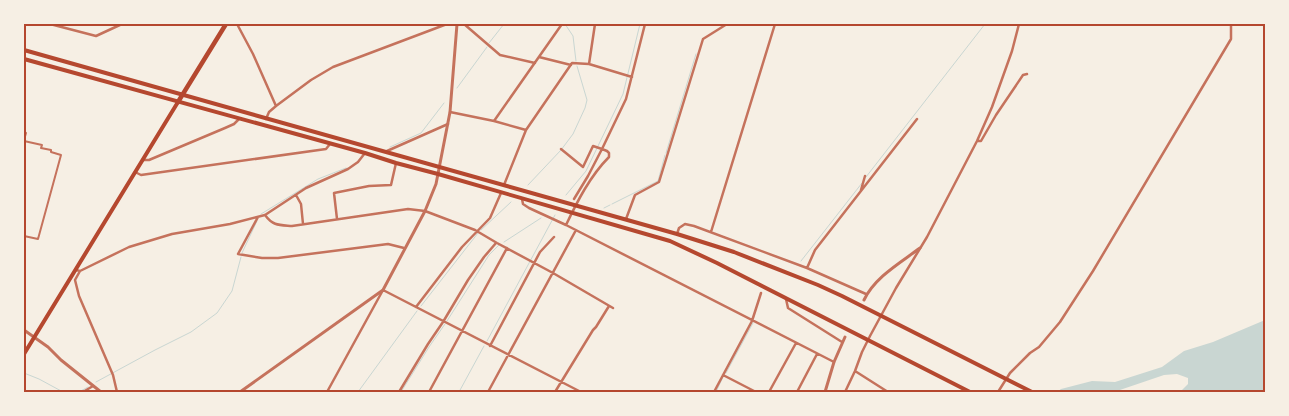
<svg xmlns="http://www.w3.org/2000/svg" width="1289" height="416" font-family="'Alegreya Sans',sans-serif">
	<rect width="100%" height="100%" fill="#f6efe4"/>
	<path fill="#c9d6d2" d="M1265 320V392H1180L1188 384V378L1177 374 1164 375 1114 392H1057L1061 389 1092 381 1115 382 1162 367 1184 351 1213 342Z"/>
	<g fill="none" stroke-linecap="round" stroke-linejoin="round">
		<path stroke="#c9d6d2" stroke-width="1" d="M565 24 573 36 576 61
			M489 43 504 24
			M457 88 487 47
			M390 147 421 133 444 103
			M666 153 696 54
			M866 177 985 24
			M528 185 561 150 573 134 585 108 587 100 577 66
			M566 195 586 171 623 94 640 24
			M612 204 658 181 665 155
			M604 208 610 205
			M261 214 318 179 346 168
			M481 230 511 202
			M504 242 541 218
			M242 253 257 221
			M801 261 862 183
			M421 306 478 233
			M447 321 489 255 499 245
			M487 341 555 215
			M24 373 39 379 63 392
			M726 373 753 323
			M96 382 155 350 191 332 217 313 232 291 241 257
			M79 392 88 387
			M358 392 417 311
			M401 392 429 347 445 324
			M459 392 484 346
			M716 392 723 377"/>
		<path stroke="#c5725c" stroke-width="2" d="M24 132 26 133 24 140
			M24 141 42 145 41 148 51 150V152L61 155 38 239 24 236"/>
		<path stroke="#c5725c" stroke-width="2.5" d="M50 24 96 36 122 24
			M237 24 253 54 276 106
			M464 24 500 55 535 63
			M645 24 626 99 602 149 607 151 609 153V157C590 176 577 202 566 225L834 362
			M539 57 571 65
			M589 64 595 24
			M450 112 494 121 526 130
			M266 119 269 112 276 106 311 80 333 67 447 24
			M494 121 562 24
			M977 141H981L996 115 1023 75 1027 74
			M561 149 583 167 593 146 602 149 588 176 574 199
			M387 151 448 124
			M143 160H149L225 128 234 124 239 119
			M135 172 141 175 326 149 330 144
			M504 185 526 130 572 63 589 64 632 77
			M861 190 865 176
			M296 195 301 204 303 224
			M522 199 523 204 529 208 566 225
			M265 215C273 226 279 225 292 226L408 209 425 211 475 230 497 243 553 273 613 308
			M258 217 238 254 262 258H278L388 244 404 248
			M337 219 334 193 369 186 391 185 396 163
			M626 219 635 195 659 182 703 39 727 24
			M711 232 775 24
			M677 234 679 228 685 224 694 226 807 268 866 294
			M807 268 815 250 917 119
			M76 270 80 271 129 247 172 234 230 224 265 215 306 188 348 169 358 162 365 153
			M80 271 75 280 79 296 113 375 117 392
			M786 299 788 308 842 342
			M416 307 462 247 490 218 501 193
			M490 346 540 252 554 237
			M855 371 888 392
			M723 375 756 392
			M83 392 93 386
			M327 392 383 290 581 392
			M399 392 428 344 443 322 468 280 484 257 496 243
			M429 392 507 248
			M488 392 576 230
			M555 392 593 330 596 327 609 306
			M714 392 752 321 761 293
			M769 392 796 343
			M797 392 817 354
			M845 392 855 371 862 352 870 336 896 288 927 237 977 141 992 107 1012 51 1019 24
			M998 392 1010 373 1030 353 1039 347 1060 322 1093 271 1231 39V24"/>
		<path stroke="#c5725c" stroke-width="3" d="M864 300C875 277 900 263 920 248
			M24 330 48 347 61 360 101 392
			M240 392 383 290 425 211 436 184 450 112 457 24
			M825 392 834 362 845 337"/>
		<path stroke="#b5482f" stroke-width="4" d="M24 354 178 102"/>
		<path stroke="#b5482f" stroke-width="4" d="M24 50 677 234 734 252 818 285 842 296 1032 392
			M24 59 365 153 396 163 438 174 670 241 717 263 970 392"/>
		<path stroke="#b5482f" stroke-width="4.5" d="M178 102 226 24"/>
	</g>
	<rect width="1289" height="416" fill="none" stroke="#f6efe4" stroke-width="50"/>
	<rect x="25" y="25" width="1239" height="366" fill="none" stroke="#b5482f" stroke-width="2"/>
</svg>
